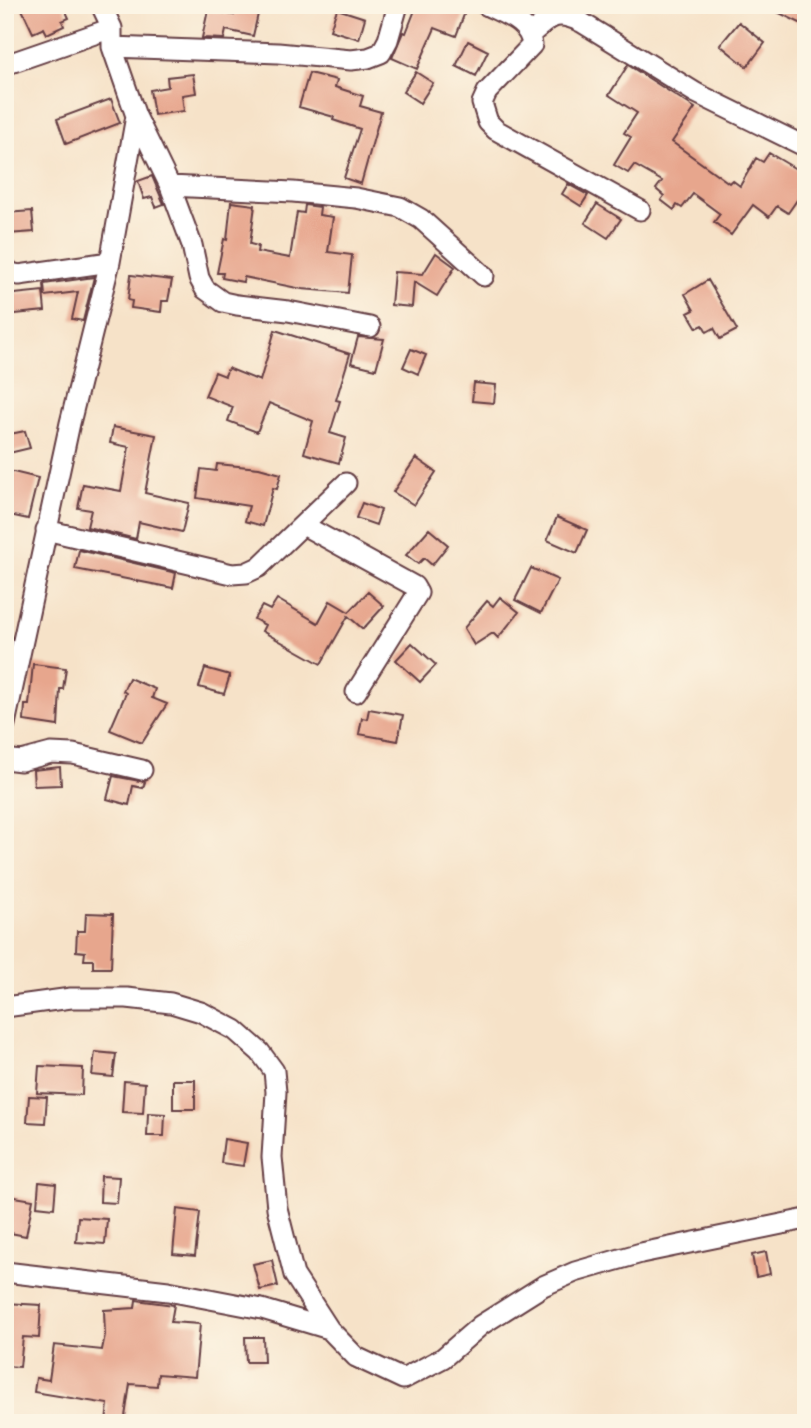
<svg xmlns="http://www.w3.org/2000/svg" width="811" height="1428" font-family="Itim,sans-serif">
	<rect width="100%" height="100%" fill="#fcf5e5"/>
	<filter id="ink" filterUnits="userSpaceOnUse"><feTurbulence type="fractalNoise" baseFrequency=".0143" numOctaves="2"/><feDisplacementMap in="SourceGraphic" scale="14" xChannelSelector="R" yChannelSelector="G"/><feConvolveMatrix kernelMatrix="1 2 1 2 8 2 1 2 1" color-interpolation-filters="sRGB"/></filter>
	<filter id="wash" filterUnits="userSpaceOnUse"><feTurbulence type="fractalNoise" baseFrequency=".00686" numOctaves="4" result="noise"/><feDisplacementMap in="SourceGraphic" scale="28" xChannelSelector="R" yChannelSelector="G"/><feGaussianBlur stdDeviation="1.57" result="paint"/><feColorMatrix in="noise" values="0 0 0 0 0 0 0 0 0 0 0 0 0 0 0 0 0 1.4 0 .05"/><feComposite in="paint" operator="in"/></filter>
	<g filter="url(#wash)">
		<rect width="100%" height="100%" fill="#f6e2c8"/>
		<g id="blocks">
			<path fill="#e7a68d" d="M20 5H63L69 18 62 21 64 26 47 34 44 28 33 33Z
				M237 5H260L253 36 226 30 224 39 202 38 208 10 234 15Z
				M417 5H447L465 12 456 36 435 28 417 69 392 58 403 32 406 33Z
				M763 5H806V26Z
				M337 9 365 18 359 39 330 30Z
				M739 22 765 43 747 67 720 45Z
				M468 41 488 51 476 76 456 66Z
				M628 65 695 108 672 142 729 183 732 180 740 186 756 158 763 162 769 153 806 175V191L799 201 797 200 788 213 777 206 769 217 753 205 731 235 714 222 720 214 693 194 682 208 677 205 674 210 661 200 664 196 656 189 662 181 634 165 628 173 614 165 631 137 624 133 637 113 609 95Z
				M416 72 433 83 420 103 403 92Z
				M309 73 337 80 335 87 363 96 360 106 381 112 361 184 344 178 360 129 333 120 334 117 299 107Z
				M193 74 196 93 182 95 184 111 154 115 150 90 168 87 167 77Z
				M111 99 120 123 66 144 57 119Z
				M152 176 164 204 156 207 152 197 144 199 138 181Z
				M568 184 588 195 581 206 562 194Z
				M231 202 255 205 250 244 258 246 257 252 290 258 297 212 304 213 305 205 320 207 319 215 333 217 328 252 352 255 348 293 302 289 244 277 243 282 222 278 223 273H217L224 239 227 240Z
				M597 204 621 219 608 238 585 223Z
				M32 211 34 232 8 234 6 213Z
				M436 253 455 267 437 296 414 282 412 307 391 305 394 272 423 274Z
				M131 275 172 280 168 301H162L161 312 131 308 132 301 128 300Z
				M94 277 83 321 72 319 78 292 45 296 44 284Z
				M708 280 737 330 720 339 714 328 707 332 703 325 697 328 688 313 694 310 685 294Z
				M43 291 45 311 5 315V295Z
				M275 330 350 354 336 400 340 401 330 433 346 438 339 463 304 453 313 421 269 403 257 432 228 421 233 407 205 396 215 372 225 376 228 368 260 381Z
				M358 337 384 339 376 369 351 363Z
				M411 349 426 355 418 374 403 367Z
				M474 383 496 385 494 403 472 401Z
				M113 427 156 435 145 493 189 503 182 532 139 522 136 539 87 527 91 510 78 508 83 484 121 491 129 447 110 443Z
				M25 431 30 448 5 454V435Z
				M416 458 436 472 414 505 393 492Z
				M217 464 259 468 281 474 277 489 273 488 263 526 245 521 249 506 197 498 201 469 216 471Z
				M5 470 38 478 28 519 5 514Z
				M362 503 381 510 376 525 356 518Z
				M557 517 587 530 577 553 547 540Z
				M429 529 448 545 432 565 424 558 418 564 406 555Z
				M79 550 176 573 173 588 75 569Z
				M531 568 558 580 541 613 515 600Z
				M368 592 384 606 363 629 348 616 321 664 262 631 265 625 254 619 262 606 270 610 277 599 318 623 330 601 349 612Z
				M500 597 519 612 498 638 493 633 474 645 464 628 487 601 493 606Z
				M412 643 436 665 420 682 396 660Z
				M33 664 66 668 63 689H60L58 726 24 721 25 705H29Z
				M205 668 230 675 224 694 199 687Z
				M129 678 155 689 152 698 167 704 142 743 110 730 126 693 123 691Z
				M369 709 403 715 398 741 359 734 362 718 367 719Z
				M60 767 61 785 34 786 33 770Z
				M113 776 145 782 143 788 133 786 129 805 107 799Z
				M86 913 113 914 111 968H93V960H84L85 952 76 951 77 931H85Z
				M95 1052 116 1054 113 1077 92 1075Z
				M39 1066 83 1068 82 1095 37 1093Z
				M173 1080H195V1109H173Z
				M124 1081 145 1083 143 1113 122 1112Z
				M29 1096 47 1097 45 1123 27 1122Z
				M148 1113 165 1114 164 1136H147Z
				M224 1139 247 1143 243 1166 221 1163Z
				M101 1176 119 1177 117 1203 100 1202Z
				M39 1182 56 1184 54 1208 37 1206Z
				M9 1196 33 1200 26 1236 5 1232Z
				M177 1209 200 1212 195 1256 173 1254Z
				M78 1217 107 1219 105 1244 76 1242Z
				M766 1252 770 1274 756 1277 752 1255Z
				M272 1260 278 1286 260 1290 253 1264Z
				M136 1300 174 1305 171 1322 200 1324 195 1377 158 1374 157 1386 130 1384 124 1423H106L108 1404 34 1392 36 1378 49 1380 54 1345 102 1350 105 1335 104 1310 135 1308Z
				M5 1303 41 1305 39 1338 23 1337 20 1367 5 1366Z
				M245 1337H263L264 1362H246Z"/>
		</g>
	</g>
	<g filter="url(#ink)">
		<use href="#blocks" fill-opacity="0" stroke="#643c43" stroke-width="2"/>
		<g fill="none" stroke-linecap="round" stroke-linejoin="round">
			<g stroke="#643c43" stroke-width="23">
				<path id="minor" d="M101 5 112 28V47L278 53 351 60 368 58 381 53 388 40 398 5
					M486 5C505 15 529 21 532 45L487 92 482 103 488 122 496 130 640 210
					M531 34C551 17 555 10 581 22L696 93 806 147
					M112 47 136 116 170 186 192 245 199 278 205 289 223 302 237 305 288 311 370 327
					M5 65 112 28
					M170 186 293 192 356 198 400 207 421 219 484 276
					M5 267 11 273 19 275 110 262
					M303 525 414 586 418 593 356 692
					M46 530 232 574 246 573 259 567 346 483
					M5 724 70 423 110 262 136 116
					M5 759 21 761 51 753 73 754 142 770
					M5 1007 71 998H127L171 1003 201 1012 235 1030 260 1052 274 1071 276 1092 272 1157 277 1208 294 1275 329 1329
					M5 1272 168 1291 262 1309 329 1329 356 1357 403 1379 443 1358 481 1325 543 1286 575 1272 641 1253 806 1219"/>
			</g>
			<use href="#minor" stroke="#fff" stroke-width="19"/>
		</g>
	</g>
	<rect width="811" height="1428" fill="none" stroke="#fcf5e5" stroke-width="28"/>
</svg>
